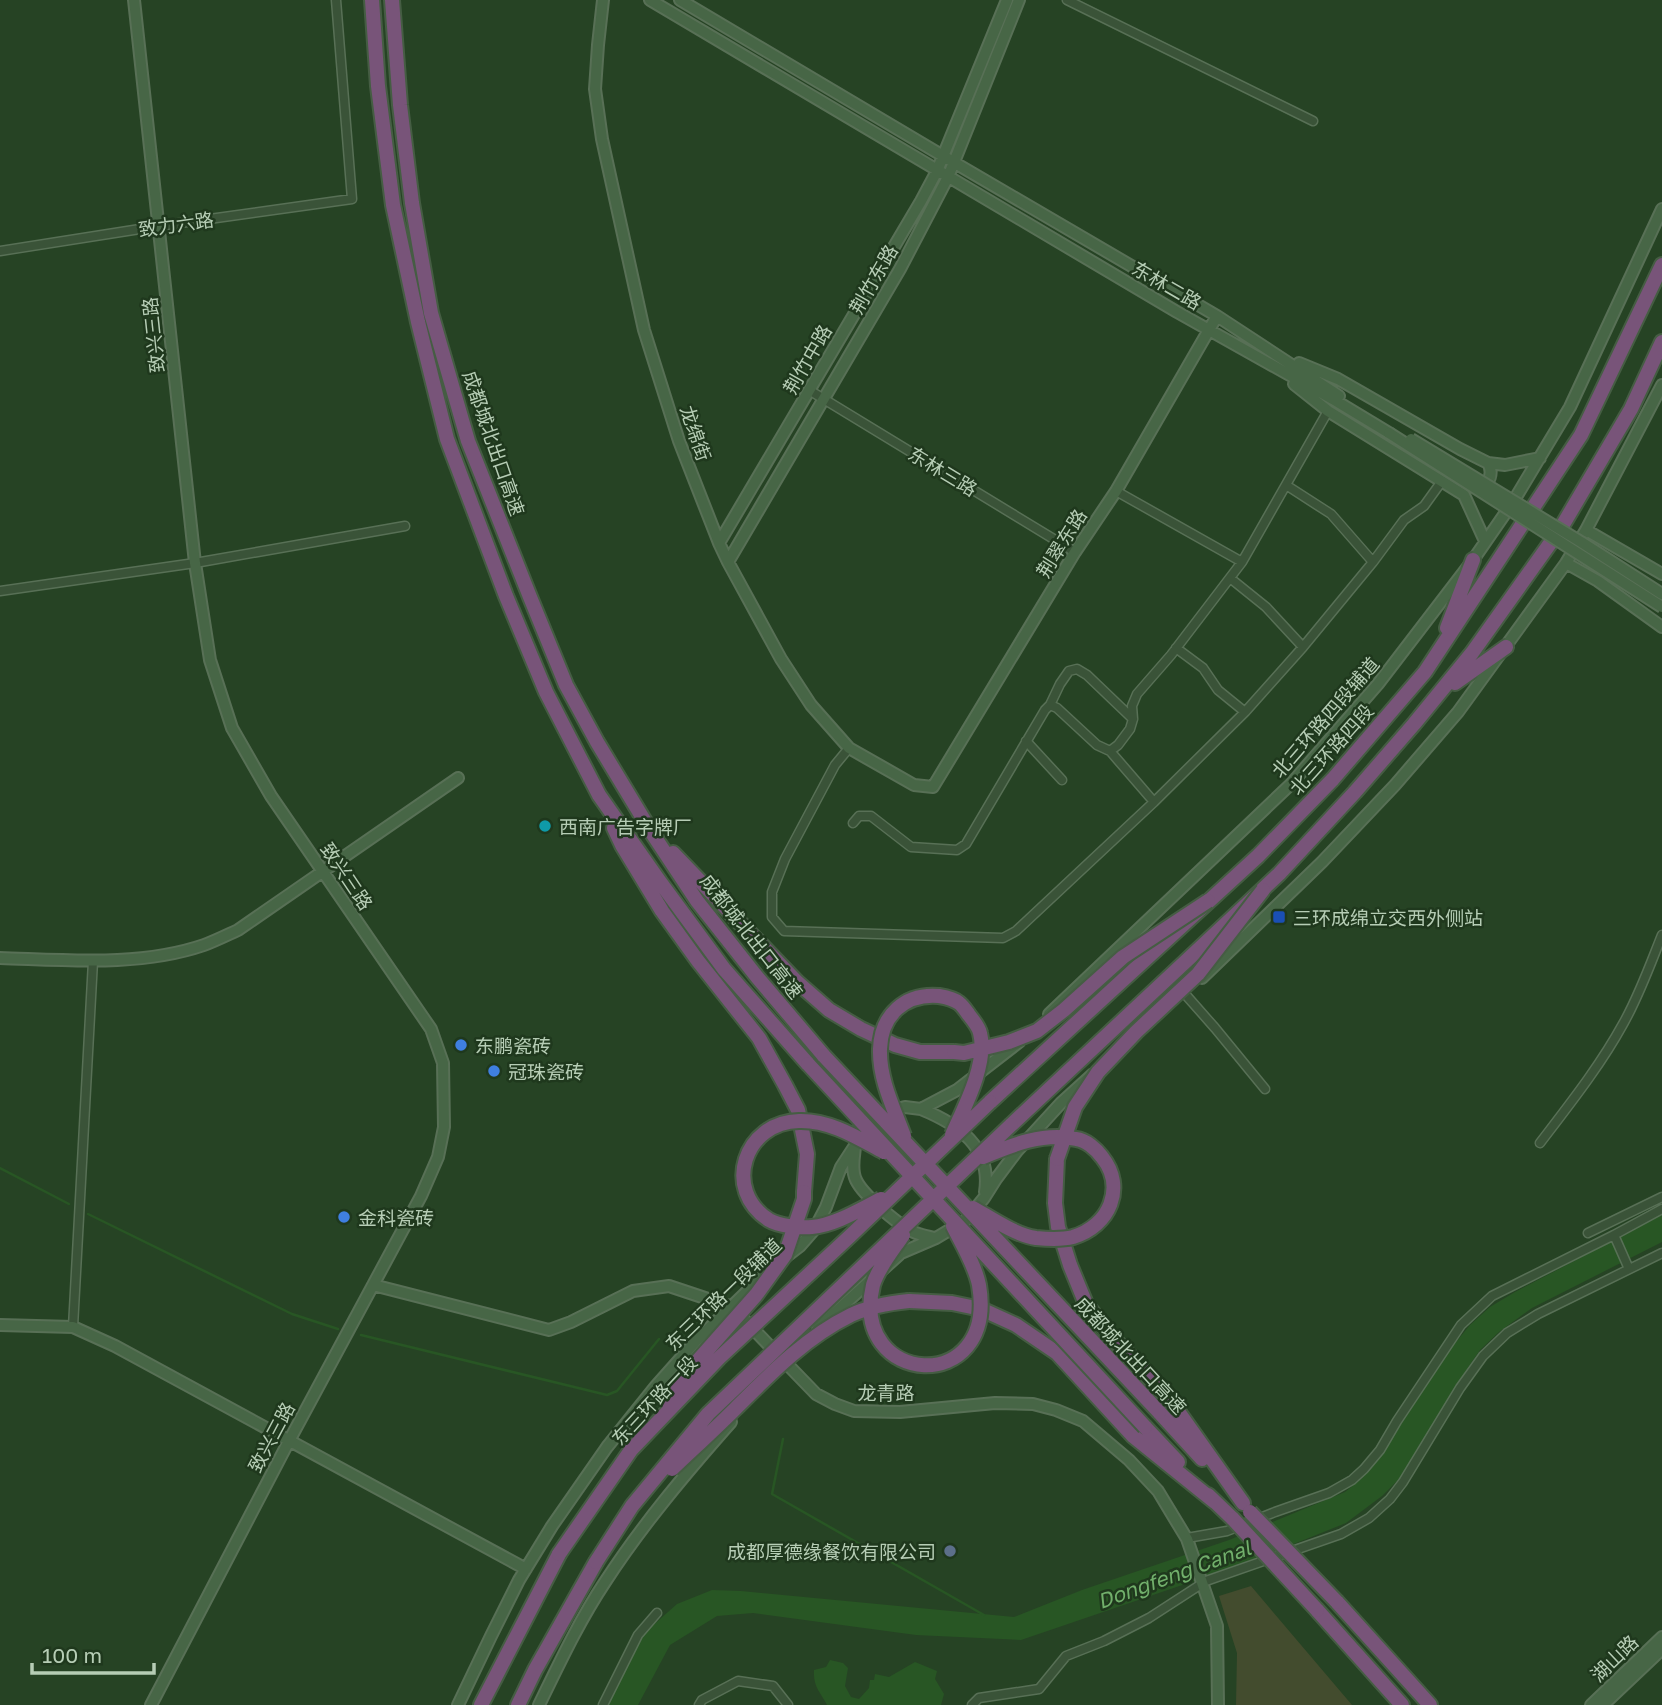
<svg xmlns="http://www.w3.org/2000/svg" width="1662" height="1705" font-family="'Golos Text','Noto Sans SC',sans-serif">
	<rect width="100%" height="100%" fill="#264324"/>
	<path fill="#434c2e" d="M1251 1586 1352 1705H1236L1237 1653 1219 1596Z"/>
	<path fill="#285624" d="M1662 1215V1242L1532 1308 1499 1332 1480 1350 1465 1372 1399 1479 1382 1496 1346 1523 1244 1564 1021 1640 916 1635 753 1613 717 1616 670 1645 638 1705H606L641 1636 677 1604 712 1590 741 1591 1014 1617 1082 1590 1229 1540 1345 1492 1361 1479 1376 1462 1451 1348 1470 1325 1490 1307 1515 1292Z
		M830 1660 843 1663 848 1668 845 1686 851 1697 859 1699 869 1688 870 1680H874L875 1674 889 1677 915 1662 937 1671 935 1679 944 1694 941 1705H827C820 1691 813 1687 814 1670L826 1667Z"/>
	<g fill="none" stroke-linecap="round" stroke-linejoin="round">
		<path stroke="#285624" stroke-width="2.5" d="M0 1168 69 1204
			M88 1214 292 1314 338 1329
			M361 1335 607 1395 617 1391 659 1339
			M783 1439 772 1494 984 1615"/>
		<g stroke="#587056" stroke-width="11">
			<path id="street" d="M1067 0 1313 121
				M0 251 159 226 352 199 336 0
				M809 390 1075 552
				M1116 491 1242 562 1328 411
				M1373 562 1404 520 1424 506 1442 481
				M1230 578 1266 607 1303 647
				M0 591 195 563 405 526
				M1176 648 1203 668 1218 690 1245 712
				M1050 705 1060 684 1069 671 1077 669 1087 675 1133 719
				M1026 741 1062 780
				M849 748 835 765 785 859 772 892V917L784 931 1003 938 1016 931 1154 802 1245 712 1303 647 1373 562 1331 514 1286 485
				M1110 751 1154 802
				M853 823 859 816H871L911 847 957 850 966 844 1045 710 1050 705 1057 708 1097 745 1110 751 1118 745 1130 729 1133 719 1132 706 1137 694 1171 655 1242 562
				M1185 994 1215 1028 1265 1089
				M1540 1143C1569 1105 1600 1066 1623 1024 1639 996 1650 965 1662 935
				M1588 1233 1662 1197
				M1614 1235 1629 1269
				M73 1327 93 961
				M1187 1538 1227 1531 1275 1512 1329 1493 1352 1480 1364 1469 1380 1450 1397 1421 1461 1325 1492 1296 1614 1235 1662 1209
				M1203 1582 1341 1534 1369 1518 1390 1499 1403 1482 1460 1388 1483 1356 1507 1333 1538 1314 1662 1253
				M603 1705 638 1635 657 1613
				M699 1705 702 1700 738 1681 773 1686 788 1705
				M972 1705 979 1698 1039 1689 1066 1656 1104 1641 1149 1618 1203 1583"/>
		</g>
		<g stroke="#587056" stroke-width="14">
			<path id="secondary" d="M134 0 195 563 210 660 232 728 271 796 431 1029 443 1063 444 1127 438 1157 421 1196 289 1441 151 1705
				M603 0 598 45 595 89 602 139 644 330 679 441 719 543 728 562 781 659 811 705 849 748 914 785 933 787 1075 552 1116 491 1217 316
				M650 0 1177 312 1336 401 1389 433
				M680 0 943 156 1217 316 1339 396
				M1299 363 1338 379 1460 449 1488 463 1505 465 1540 458
				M1294 384 1328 411 1464 495 1485 541
				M1481 491C1489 483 1494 473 1488 463
				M1586 530 1662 574
				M719 543 921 201 937 171 1007 0
				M728 562 900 269 948 177 1019 0
				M1566 563 1598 581 1662 627
				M0 958C66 960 140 967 204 945 215 941 227 935 238 930L458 778
				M1202 978 1322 862 1395 785 1458 712 1566 563 1586 530 1662 385
				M1049 1014 1291 784 1378 684 1473 560 1513 502 1570 407 1662 209
				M921 1109C958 1124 992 1147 985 1192
				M855 1147C854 1157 851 1170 856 1180 863 1195 903 1230 919 1234 924 1236 930 1237 935 1238
				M783 1259 800 1246 814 1230 826 1207 841 1167 856 1144 889 1111 905 1107 921 1109 957 1090 1019 1042
				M373 1285 549 1330 571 1322 633 1291 669 1286 732 1307 816 1394 835 1404 854 1411 900 1412 995 1403 1033 1404 1056 1410 1083 1421 1129 1460 1158 1491 1187 1539 1217 1626 1218 1705
				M0 1325 73 1327 115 1346 526 1569
				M818 1328 901 1253 936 1238 966 1220 984 1198 996 1179 1017 1151 1061 1103 1093 1074
				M458 1705 491 1636 519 1580 552 1526 607 1447 656 1386 696 1341 765 1274
				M539 1705C559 1664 579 1621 605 1582 642 1525 686 1473 731 1422
				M1591 1705 1662 1637
				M1603 1705 1662 1649"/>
		</g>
		<g stroke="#455d43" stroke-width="18">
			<path id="highway" d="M372 0 378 86 393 205 418 322 447 439 506 596 546 692 599 795 660 882 724 969 808 1064
				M392 0 400 105 412 203 431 313 468 441 530 597 566 685 597 742 650 830 697 901 757 977 824 1056
				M1447 628 1473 560
				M1455 683 1506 647
				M614 828 622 845 662 911 698 961 759 1038 785 1085 798 1110 807 1154 804 1192
				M673 853 797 982 829 1010 861 1029 895 1045 920 1052H954
				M990 1102 1258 856 1333 779 1425 672 1581 435 1662 265
				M1011 1125 1279 874 1355 792 1414 724 1472 653 1561 528 1631 409 1662 342
				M1057 1159 1055 1203 1058 1227 1070 1265 1086 1304 1111 1336 1165 1393 1243 1503
				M909 1301 952 1303 981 1309 1016 1325 1057 1353 1133 1436 1215 1502
				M1159 1412 1202 1459
				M1145 1427 1178 1462
				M1208 1495 1233 1519
				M1337 1602 1430 1705
				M1317 1610 1402 1705
				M481 1705 559 1554
				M518 1705 535 1670 596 1562"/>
		</g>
		<use href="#street" stroke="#3a5338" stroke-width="8"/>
		<use href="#secondary" stroke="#476646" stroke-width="10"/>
		<use href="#highway" stroke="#785479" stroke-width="14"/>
		<g stroke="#587056" stroke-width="14" stroke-linecap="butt">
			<path id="secondary-bridge" d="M1389 433 1662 607
				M1411 439 1581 542 1662 594"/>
		</g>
		<g stroke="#455d43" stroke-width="18" stroke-linecap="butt">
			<path id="highway-bridge" d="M954 1052 964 1053 1009 1042 1037 1031 1064 1010 1123 957 1208 901
				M824 1056 1159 1412
				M808 1064 1145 1427
				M904 1136C894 1109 879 1079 880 1049 881 1015 905 993 939 996 945 997 954 999 959 1003 963 1006 966 1011 969 1015 973 1020 979 1028 980 1033 988 1063 964 1108 952 1135
				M1057 1159 1075 1107 1098 1072 1136 1032 1198 974 1263 890
				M881 1199C861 1209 835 1225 812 1227 800 1228 779 1226 769 1220 722 1190 744 1122 799 1121 830 1120 858 1138 884 1152
				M973 1208C991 1218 1015 1235 1036 1238 1047 1239 1061 1240 1073 1237 1110 1226 1126 1187 1102 1157 1096 1149 1086 1140 1076 1139 1043 1132 1012 1145 983 1157
				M903 1235C893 1250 878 1268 873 1285 849 1387 998 1397 979 1285 975 1265 962 1244 953 1226
				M667 1401 694 1365 756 1295 785 1255 804 1199V1192
				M672 1469C693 1449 714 1430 735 1409 770 1374 806 1337 851 1315 870 1306 889 1303 909 1301
				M1250 1512 1337 1602
				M1233 1519 1317 1610
				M559 1554 631 1450 719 1358 849 1237 990 1102
				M596 1562 632 1506 708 1414 1011 1125"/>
		</g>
		<use href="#secondary-bridge" stroke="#476646" stroke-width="10"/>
		<use href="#highway-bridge" stroke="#785479" stroke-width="14"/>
	</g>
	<circle fill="#0f9aa8" stroke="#1f381d" stroke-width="2.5" cx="545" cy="826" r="7"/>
	<rect fill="#1a4fb4" stroke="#1f381d" stroke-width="2.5" x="1272" y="910" width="14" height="14" rx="3.5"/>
	<g fill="#3f7fe0" stroke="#1f381d" stroke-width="2.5">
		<circle cx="461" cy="1045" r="7"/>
		<circle cx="494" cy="1071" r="7"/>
		<circle cx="344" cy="1217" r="7"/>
	</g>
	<circle fill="#5c6f8a" stroke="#1f381d" stroke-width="2.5" cx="950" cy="1551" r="7"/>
	<g text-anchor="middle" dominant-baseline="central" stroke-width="5" stroke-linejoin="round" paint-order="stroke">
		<g font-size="19" fill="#b6cdb5" stroke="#1f381d">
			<text transform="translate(176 224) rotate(-8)">致力六路</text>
			<text transform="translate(873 279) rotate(-60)">荆竹东路</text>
			<text transform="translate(1167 285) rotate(30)">东林二路</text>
			<text transform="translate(153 335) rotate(-96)">致兴三路</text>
			<text transform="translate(807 359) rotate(-60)">荆竹中路</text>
			<text transform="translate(696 433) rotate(71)">龙绵街</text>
			<text transform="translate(494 443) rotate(71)">成都城北出口高速</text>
			<text transform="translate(943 471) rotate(31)">东林三路</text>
			<text transform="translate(1061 543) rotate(-58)">荆翠东路</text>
			<text transform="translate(1325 717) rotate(-49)">北三环路四段辅道</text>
			<text transform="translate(1331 749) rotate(-48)">北三环路四段</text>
			<text transform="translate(347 876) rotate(56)">致兴三路</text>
			<text transform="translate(752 936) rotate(52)">成都城北出口高速</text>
			<text transform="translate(723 1294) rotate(-44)">东三环路一段辅道</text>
			<text transform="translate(1131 1355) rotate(47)">成都城北出口高速</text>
			<text x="886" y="1392">龙青路</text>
			<text transform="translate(654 1400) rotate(-47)">东三环路一段</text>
			<text transform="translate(271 1437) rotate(-62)">致兴三路</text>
			<text transform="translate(1614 1658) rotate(-44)">湖山路</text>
		</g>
		<g font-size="19" fill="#b6cdb5" stroke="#1f381d" text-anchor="start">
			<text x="559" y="826">西南广告字牌厂</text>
			<text x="1293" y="917">三环成绵立交西外侧站</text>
			<text x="475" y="1045">东鹏瓷砖</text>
			<text x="508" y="1071">冠珠瓷砖</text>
			<text x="358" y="1217">金科瓷砖</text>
			<text x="936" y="1551" text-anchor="end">成都厚德缘餐饮有限公司</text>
		</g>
		<g font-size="21" font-style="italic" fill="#71af6b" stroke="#1f381d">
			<text transform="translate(1174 1574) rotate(-20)">Dongfeng Canal</text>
		</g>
	</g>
	<path d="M32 1663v10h122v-10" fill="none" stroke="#b6cdb5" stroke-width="3.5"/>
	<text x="42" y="1663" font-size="21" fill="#b6cdb5" stroke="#1f381d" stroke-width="5" paint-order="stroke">100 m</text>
</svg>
